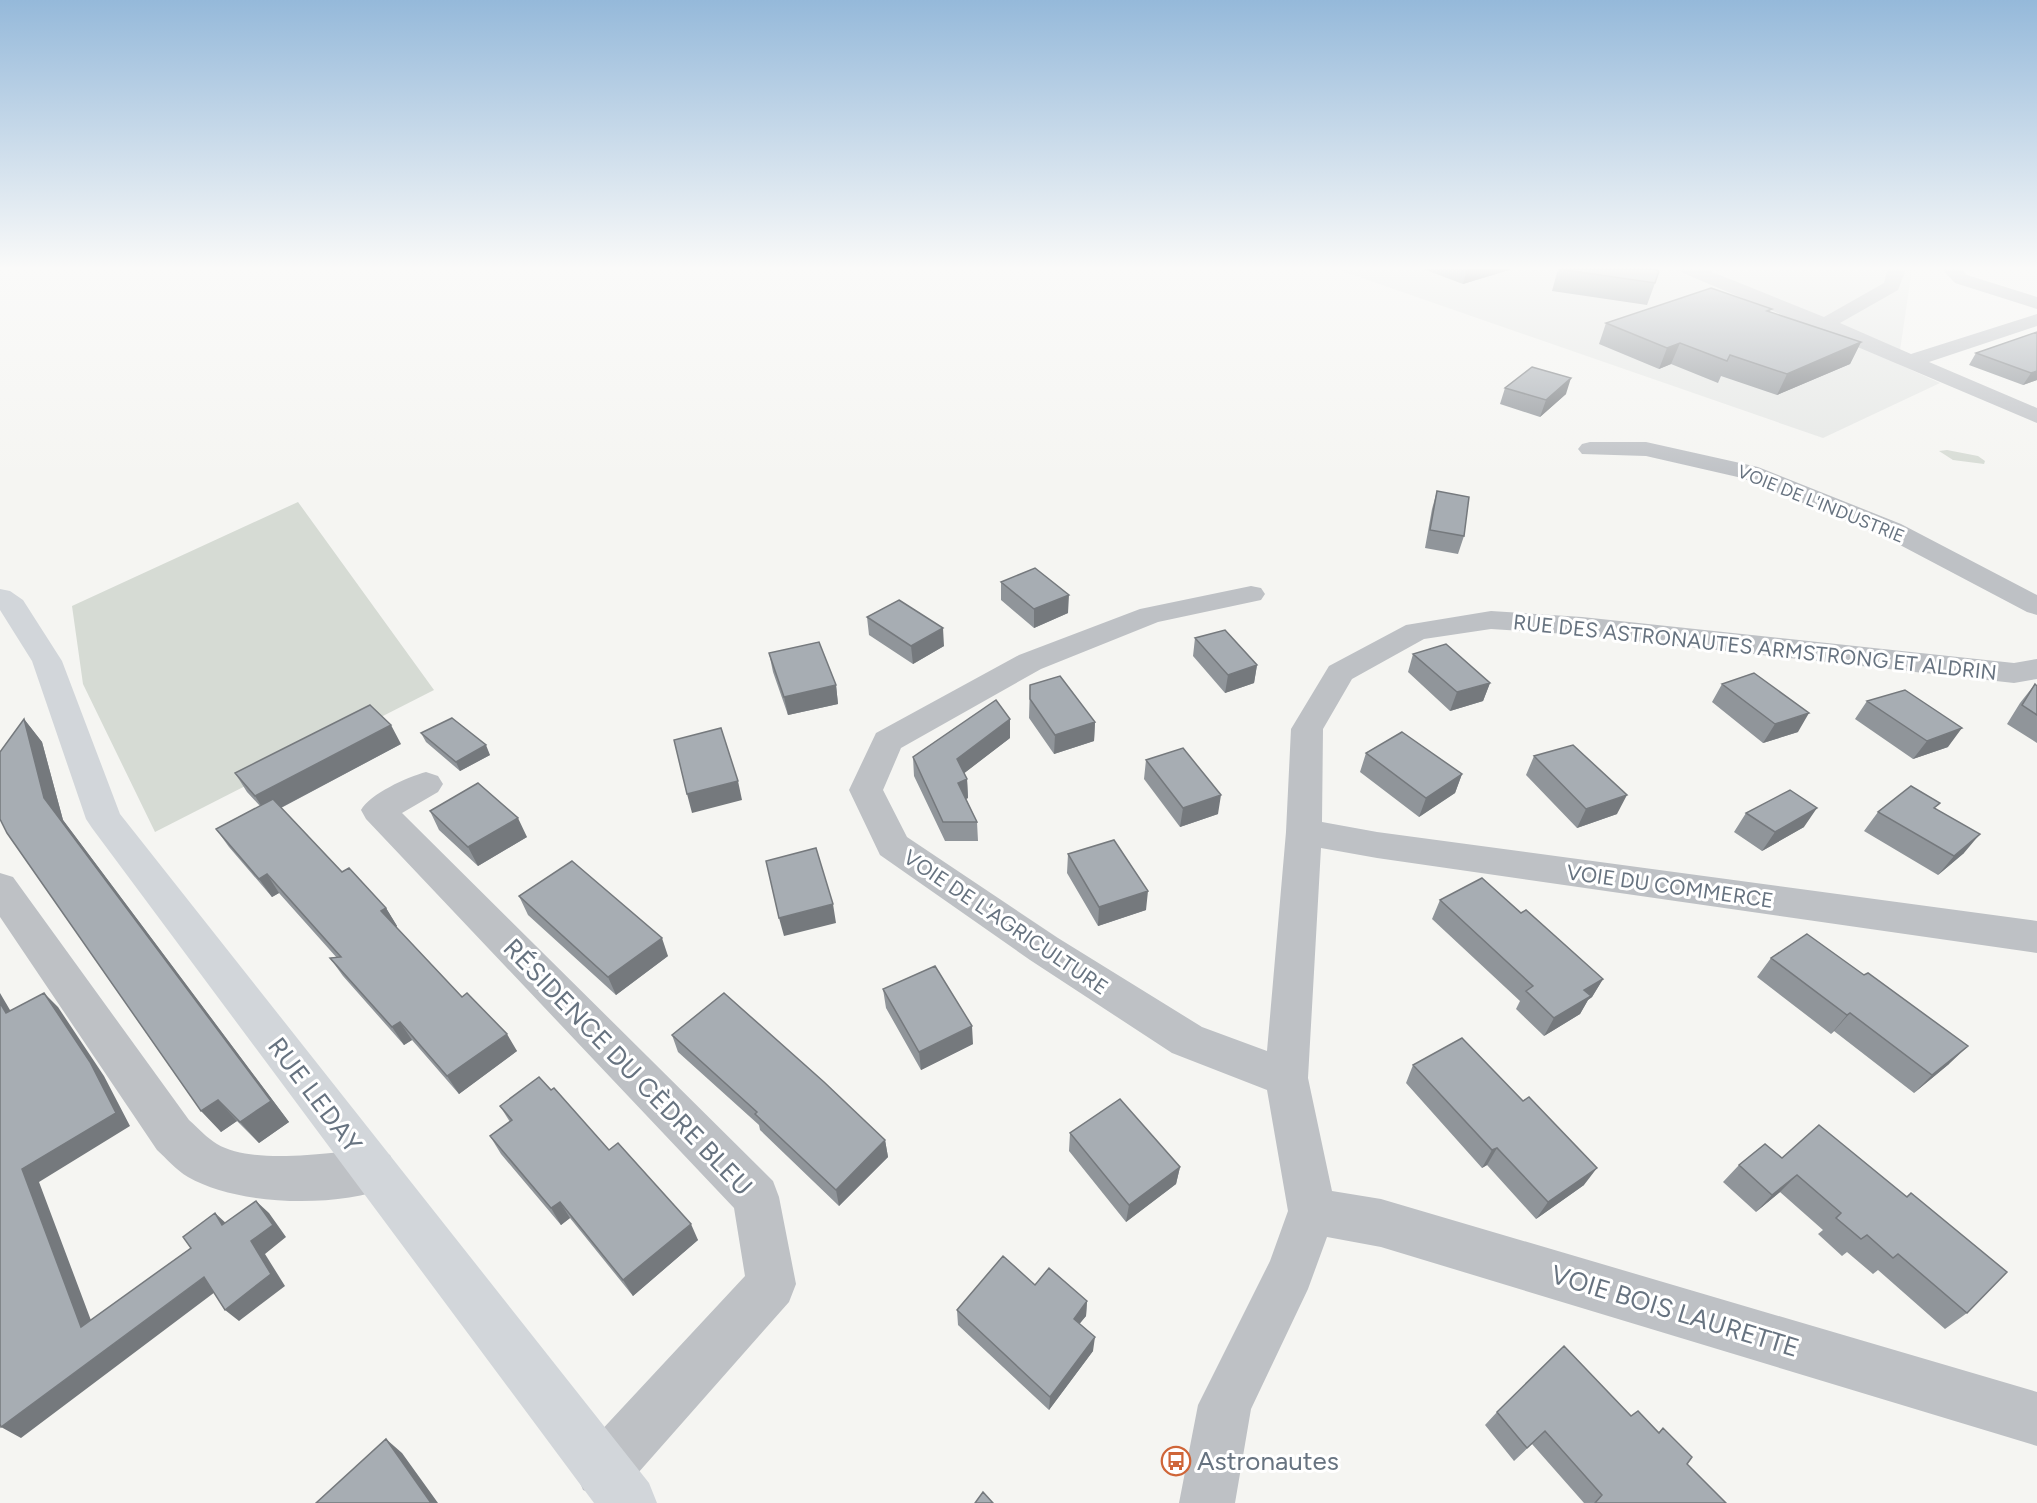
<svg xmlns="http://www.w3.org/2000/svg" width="2037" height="1503" font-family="Figtree,sans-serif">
	<rect width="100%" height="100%" fill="#f5f5f2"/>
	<path fill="#e5e7e5" d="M1336 269H1912L1898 364 1940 383 1823 438Z"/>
	<path fill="#d6dbd4" d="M1947 450 1978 456 1985 461 1984 464 1953 460 1939 451Z
		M298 502 434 690 155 832 83 684 72 606Z"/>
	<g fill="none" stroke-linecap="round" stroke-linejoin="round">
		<path fill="#bec1c5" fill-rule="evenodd" d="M1680 269H1705L1824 317 1884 283 1888 269H1906L1898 290 1840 323 1911 354 2037 314V326L1929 362 2037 408V423L1683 273Z
			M1942 269H1961L1967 275 2037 297V309L1955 283Z
			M1590 442H1646L1758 467 1901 524 2037 595V615L2027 612 1883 536 1742 478 1646 456 1582 454 1578 449 1582 444Z
			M1251 586 1261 588 1265 594 1261 600 1158 622 1041 669 901 748 883 790 907 837 1058 938 1202 1027 1267 1051 1286 832 1291 729 1329 666 1406 625 1491 611 1582 617 2014 663 2037 659V679L2014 683 1582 635 1491 629 1424 639 1352 679 1323 729 1322 822 1377 832 2037 921V953L1377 858 1321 848 1308 1078 1332 1191 1381 1199 2037 1392V1446L1381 1247 1327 1237 1308 1289 1251 1409 1235 1503H1179L1198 1405 1270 1261 1288 1211 1267 1090 1172 1053 1030 960 880 855 849 790 876 733 1019 655 1140 609Z
			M426 772 438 776 443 784 438 792 402 813 773 1181 779 1197 796 1284 789 1302 623 1490 603 1498 583 1490 575 1470 583 1450 745 1276 734 1208 366 819 361 810C370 794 407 777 426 772Z
			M0 873 13 877 189 1120C198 1128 207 1138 217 1144 245 1161 300 1156 331 1153 355 1151 368 1147 390 1155L397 1171 390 1187C337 1208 238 1206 188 1177 176 1170 167 1159 157 1150L0 917Z"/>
		<path fill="#d2d6da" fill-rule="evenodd" d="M0 589 10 591 23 600 62 661 120 814 649 1483 657 1503H594L92 828 86 819 32 661 0 610Z"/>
	</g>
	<path fill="#90959a" d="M1423 269H1512L1463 284Z
		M1558 269H1654L1655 283 1647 305 1552 291Z
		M1770 312 1861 342 1850 364 1777 395 1721 376 1718 383 1671 364 1659 369 1599 344 1606 323Z
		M2037 332V380L2023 385 1969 365 1976 353Z
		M1505 388 1566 394 1540 417 1500 404Z
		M1437 491 1464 536 1458 554 1425 548 1432 509Z
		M1001 582 1068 613 1034 628 1001 600Z
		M867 617 944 646 913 664 869 635Z
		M1195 638 1257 665 1254 683 1225 693 1193 656Z
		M769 653 836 685 838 704 788 715 773 672Z
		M1413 654 1490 683 1483 701 1450 711 1408 672Z
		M1722 684 1798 732 1763 743 1712 702Z
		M2035 684 2037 686V743L2007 724 2020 703Z
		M1030 685 1095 722 1094 741 1054 754 1029 718Z
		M1867 701 1948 747 1913 759 1855 719Z
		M24 719 42 742 63 820 289 1122 259 1143 237 1121 221 1132 7 833Z
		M421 733 490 755 460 771 426 742Z
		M1010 738 964 773 967 779 968 798 966 799 977 822 978 841H945L914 776 913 757Z
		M401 744 281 808 342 872 386 908 397 926 396 927 462 997 517 1051 459 1094 412 1040 404 1045 343 976 330 958H337L279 893 272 897 229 847 216 829 260 806 247 792 235 773Z
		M1366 753 1462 774 1455 793 1419 817 1360 772Z
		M1534 756 1617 814 1577 828 1526 775Z
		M1146 760 1218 814 1180 827 1144 779Z
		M1935 809 1964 853 1938 875 1864 831 1878 812Z
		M430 811 527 837 478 866 439 830Z
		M1746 813 1804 827 1762 851 1734 832Z
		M1068 854 1146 910 1098 926 1067 873Z
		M519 896 668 956 616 995 528 915Z
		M1440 900 1521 913 1603 979 1592 997 1588 1000 1580 1014 1544 1036 1516 1009 1520 1001 1432 919Z
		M1771 958 1949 1064 1914 1093 1834 1031 1831 1034 1757 977Z
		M883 989 973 1044 921 1070 886 1008Z
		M672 1035 885 1140 888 1157 839 1206 760 1130 759 1125 678 1052Z
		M1413 1065 1584 1185 1536 1219 1487 1165 1482 1168 1406 1083Z
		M500 1106 609 1150 698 1240 633 1296 570 1218 561 1225 501 1154 490 1136 510 1122Z
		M1070 1133 1180 1167 1176 1184 1126 1222 1069 1151Z
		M1782 1158 1907 1196 1911 1193 1967 1313 1945 1329 1878 1270 1873 1274 1847 1252 1842 1256 1818 1234 1823 1230 1780 1192 1756 1212 1723 1182 1739 1165Z
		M1035 1285 1087 1301 1086 1316 1079 1324 1093 1351 1049 1410 958 1325 957 1310Z
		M1497 1412 1631 1416 1659 1432 1663 1428 1687 1464 1726 1503H1584L1532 1444 1514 1461 1485 1425Z"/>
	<path fill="#75797d" d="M1467 269H1512L1463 284Z
		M1861 342 1850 364 1777 395 1787 374Z
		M1680 343 1671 364 1659 369 1667 348Z
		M2037 371V380L2023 385 2031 373Z
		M1571 378 1566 394 1540 417 1546 400Z
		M1069 595 1068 613 1034 628V609Z
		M943 628 944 646 913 664 911 646Z
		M1257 665 1254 683 1225 693 1228 675Z
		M1490 683 1483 701 1450 711 1457 692Z
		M836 685 838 704 788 715 784 697Z
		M1809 713 1798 732 1763 743 1775 724Z
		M24 719 42 742 63 820 289 1122 259 1143 240 1122 44 798Z
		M1010 719V738L958 778 957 759Z
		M1095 722 1094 741 1054 754 1055 735Z
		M391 725 401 744 267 815 255 796Z
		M1962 728 1948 747 1913 759 1927 741Z
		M486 745 490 755 460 771 456 762Z
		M1462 774 1455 793 1419 817 1426 798Z
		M967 779 968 798 959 802 958 783Z
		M738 781 742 800 692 813 687 794Z
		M1221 795 1218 814 1180 827 1183 808Z
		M1627 795 1617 814 1577 828 1586 809Z
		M1817 808 1804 827 1762 851 1775 832Z
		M518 818 527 837 478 866 468 847Z
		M1980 834 1964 853 1938 875 1954 856Z
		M267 874 279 893 272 897 259 879Z
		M1148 891 1146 910 1098 926 1099 907Z
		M833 904 836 923 784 936 779 918Z
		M386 908 397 926 392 930 381 911Z
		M662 938 668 956 616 995 608 977Z
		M1603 979 1592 997 1588 1000 1580 1014 1544 1036 1554 1018 1584 990Z
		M0 993 20 1027 6 1013 0 1003Z
		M44 993 58 1007 104 1076 130 1126 39 1182 98 1339 81 1327 22 1169Z
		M1850 1013 1834 1031 1831 1034 1847 1015Z
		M400 1022 412 1040 404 1045 392 1027Z
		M972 1026 973 1044 921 1070 919 1052Z
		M507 1034 517 1051 459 1094 447 1076Z
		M1968 1046 1949 1064 1914 1093 1932 1075Z
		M218 1100 237 1121 221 1132 201 1111Z
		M885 1140 888 1157 839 1206 836 1190Z
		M1497 1148 1487 1165 1482 1168 1492 1150Z
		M1180 1167 1176 1184 1126 1222 1129 1205Z
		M1597 1168 1584 1185 1536 1219 1548 1202Z
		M1797 1175 1780 1192 1756 1212 1772 1195Z
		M256 1201 269 1213 286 1237 265 1254 285 1286 239 1321 225 1310 251 1241Z
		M560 1202 570 1218 561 1225 551 1208Z
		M215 1213 229 1226 222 1225Z
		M691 1224 698 1240 633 1296 623 1280Z
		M204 1277 219 1289 21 1438 1 1427Z
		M1087 1301 1086 1316 1072 1333 1074 1319Z
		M1095 1337 1093 1351 1049 1410 1050 1397Z
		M386 1439 402 1453 438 1503H431Z"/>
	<path fill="#a7adb3" stroke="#75797d" stroke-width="1.5" d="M1559 269H1654L1659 271 1655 283Z
		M1711 288 1772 309 1767 311 1861 342 1787 374 1730 355 1727 361 1680 343 1667 348 1606 323Z
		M2037 332V371L2031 373 1976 353Z
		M1532 367 1571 378 1546 400 1505 388Z
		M1437 491 1469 497 1464 536 1430 530Z
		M1035 568 1069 595 1034 609 1001 582Z
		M899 600 943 628 911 646 867 617Z
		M1225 630 1257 665 1228 675 1195 638Z
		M819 642 836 685 784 697 769 653Z
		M1446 644 1490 683 1457 692 1413 654Z
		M1754 673 1809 713 1775 724 1722 684Z
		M1060 676 1095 722 1055 735 1030 699V685Z
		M2035 684 2037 686V715L2022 705Z
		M1905 690 1962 728 1927 741 1867 701Z
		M996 700 1010 719 957 759 967 779 958 783 977 822H943L913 757Z
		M370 705 391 725 255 796 235 773Z
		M452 718 486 745 456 762 421 733Z
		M24 719 44 798 271 1101 240 1122 218 1100 201 1111 7 833 0 819V752Z
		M721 728 738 781 687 794 674 740Z
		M1402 732 1462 774 1426 798 1366 753Z
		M1573 745 1627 795 1586 809 1534 756Z
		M1183 748 1221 795 1183 808 1146 760Z
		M478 783 518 818 468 847 430 811Z
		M1911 786 1940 803 1934 808 1980 834 1954 856 1878 812Z
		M1790 790 1817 808 1775 832 1746 813Z
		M273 799 342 872 349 868 386 908 381 911 462 997 467 993 507 1034 447 1076 400 1022 392 1027 330 958 341 957 267 874 259 879 216 829Z
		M1114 840 1148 891 1099 907 1068 854Z
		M816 848 833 904 779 918 766 861Z
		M572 861 662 938 608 977 519 896Z
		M1482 878 1521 913 1526 910 1603 979 1584 990 1591 996 1554 1018 1526 991 1533 986 1440 900Z
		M1807 934 1864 975 1868 973 1968 1046 1932 1075 1850 1013 1847 1015 1771 958Z
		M935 966 972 1026 919 1052 883 989Z
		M44 993 90 1062 116 1113 22 1169 81 1327 191 1248 183 1237 215 1213 222 1225 256 1201 273 1225 251 1241 271 1274 225 1310 204 1277 1 1427 0 1424V1003L6 1013Z
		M724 993 824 1082 885 1140 836 1190 755 1114 757 1112 672 1035Z
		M1462 1038 1523 1101 1529 1097 1597 1168 1548 1202 1497 1148 1492 1150 1413 1065Z
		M539 1077 551 1090 554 1088 609 1150 618 1143 691 1224 623 1280 560 1202 551 1208 490 1136 512 1120 500 1106Z
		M1120 1099 1180 1167 1129 1205 1070 1133Z
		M1819 1125 1907 1197 1911 1193 2007 1272 1967 1313 1898 1254 1893 1258 1867 1235 1861 1239 1836 1218 1841 1213 1797 1175 1772 1195 1739 1165 1765 1144 1782 1158Z
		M1003 1256 1035 1285 1049 1268 1087 1301 1074 1319 1095 1337 1050 1397 957 1310Z
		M1564 1346 1631 1416 1638 1411 1659 1433 1663 1428 1692 1457 1687 1464 1726 1503H1595L1602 1495 1545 1431 1527 1448 1497 1412Z
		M386 1439 431 1503H316Z
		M983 1492 993 1503H975Z"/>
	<linearGradient id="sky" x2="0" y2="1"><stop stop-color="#95b9da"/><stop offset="0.56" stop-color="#fafaf9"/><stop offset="1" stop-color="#fafaf9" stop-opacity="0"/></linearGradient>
	<rect width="2037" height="479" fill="url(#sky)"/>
	<defs>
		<g id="bus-ring" transform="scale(1.5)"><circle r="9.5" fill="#fff" stroke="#cf6538" stroke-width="1.5"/><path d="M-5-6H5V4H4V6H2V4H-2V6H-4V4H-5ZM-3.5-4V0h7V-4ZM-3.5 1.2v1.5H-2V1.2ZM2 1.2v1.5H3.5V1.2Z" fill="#cf6538"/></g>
	</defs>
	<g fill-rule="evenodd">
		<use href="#bus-ring" x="1176" y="1461"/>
	</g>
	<g text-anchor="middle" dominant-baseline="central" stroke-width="6" stroke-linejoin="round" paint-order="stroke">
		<g font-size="18" fill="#677380" stroke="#fff">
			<text transform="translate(1821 504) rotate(22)">VOIE DE L'INDUSTRIE</text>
		</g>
		<g font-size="21" fill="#677380" stroke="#fff">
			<text transform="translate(1755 647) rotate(6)">RUE DES ASTRONAUTES ARMSTRONG ET ALDRIN</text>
			<text transform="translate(1670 886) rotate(8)">VOIE DU COMMERCE</text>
			<text transform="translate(1006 922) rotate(34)">VOIE DE L'AGRICULTURE</text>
		</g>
		<g font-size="26" fill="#677380" stroke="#fff">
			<text transform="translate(628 1067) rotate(46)">RÉSIDENCE DU CÈDRE BLEU</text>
			<text transform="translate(315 1095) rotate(53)">RUE LEDAY</text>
			<text transform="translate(1675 1311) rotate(17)">VOIE BOIS LAURETTE</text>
		</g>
		<g font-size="26" fill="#677380" stroke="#fff" text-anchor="start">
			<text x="1197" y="1461">Astronautes</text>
		</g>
	</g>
</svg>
